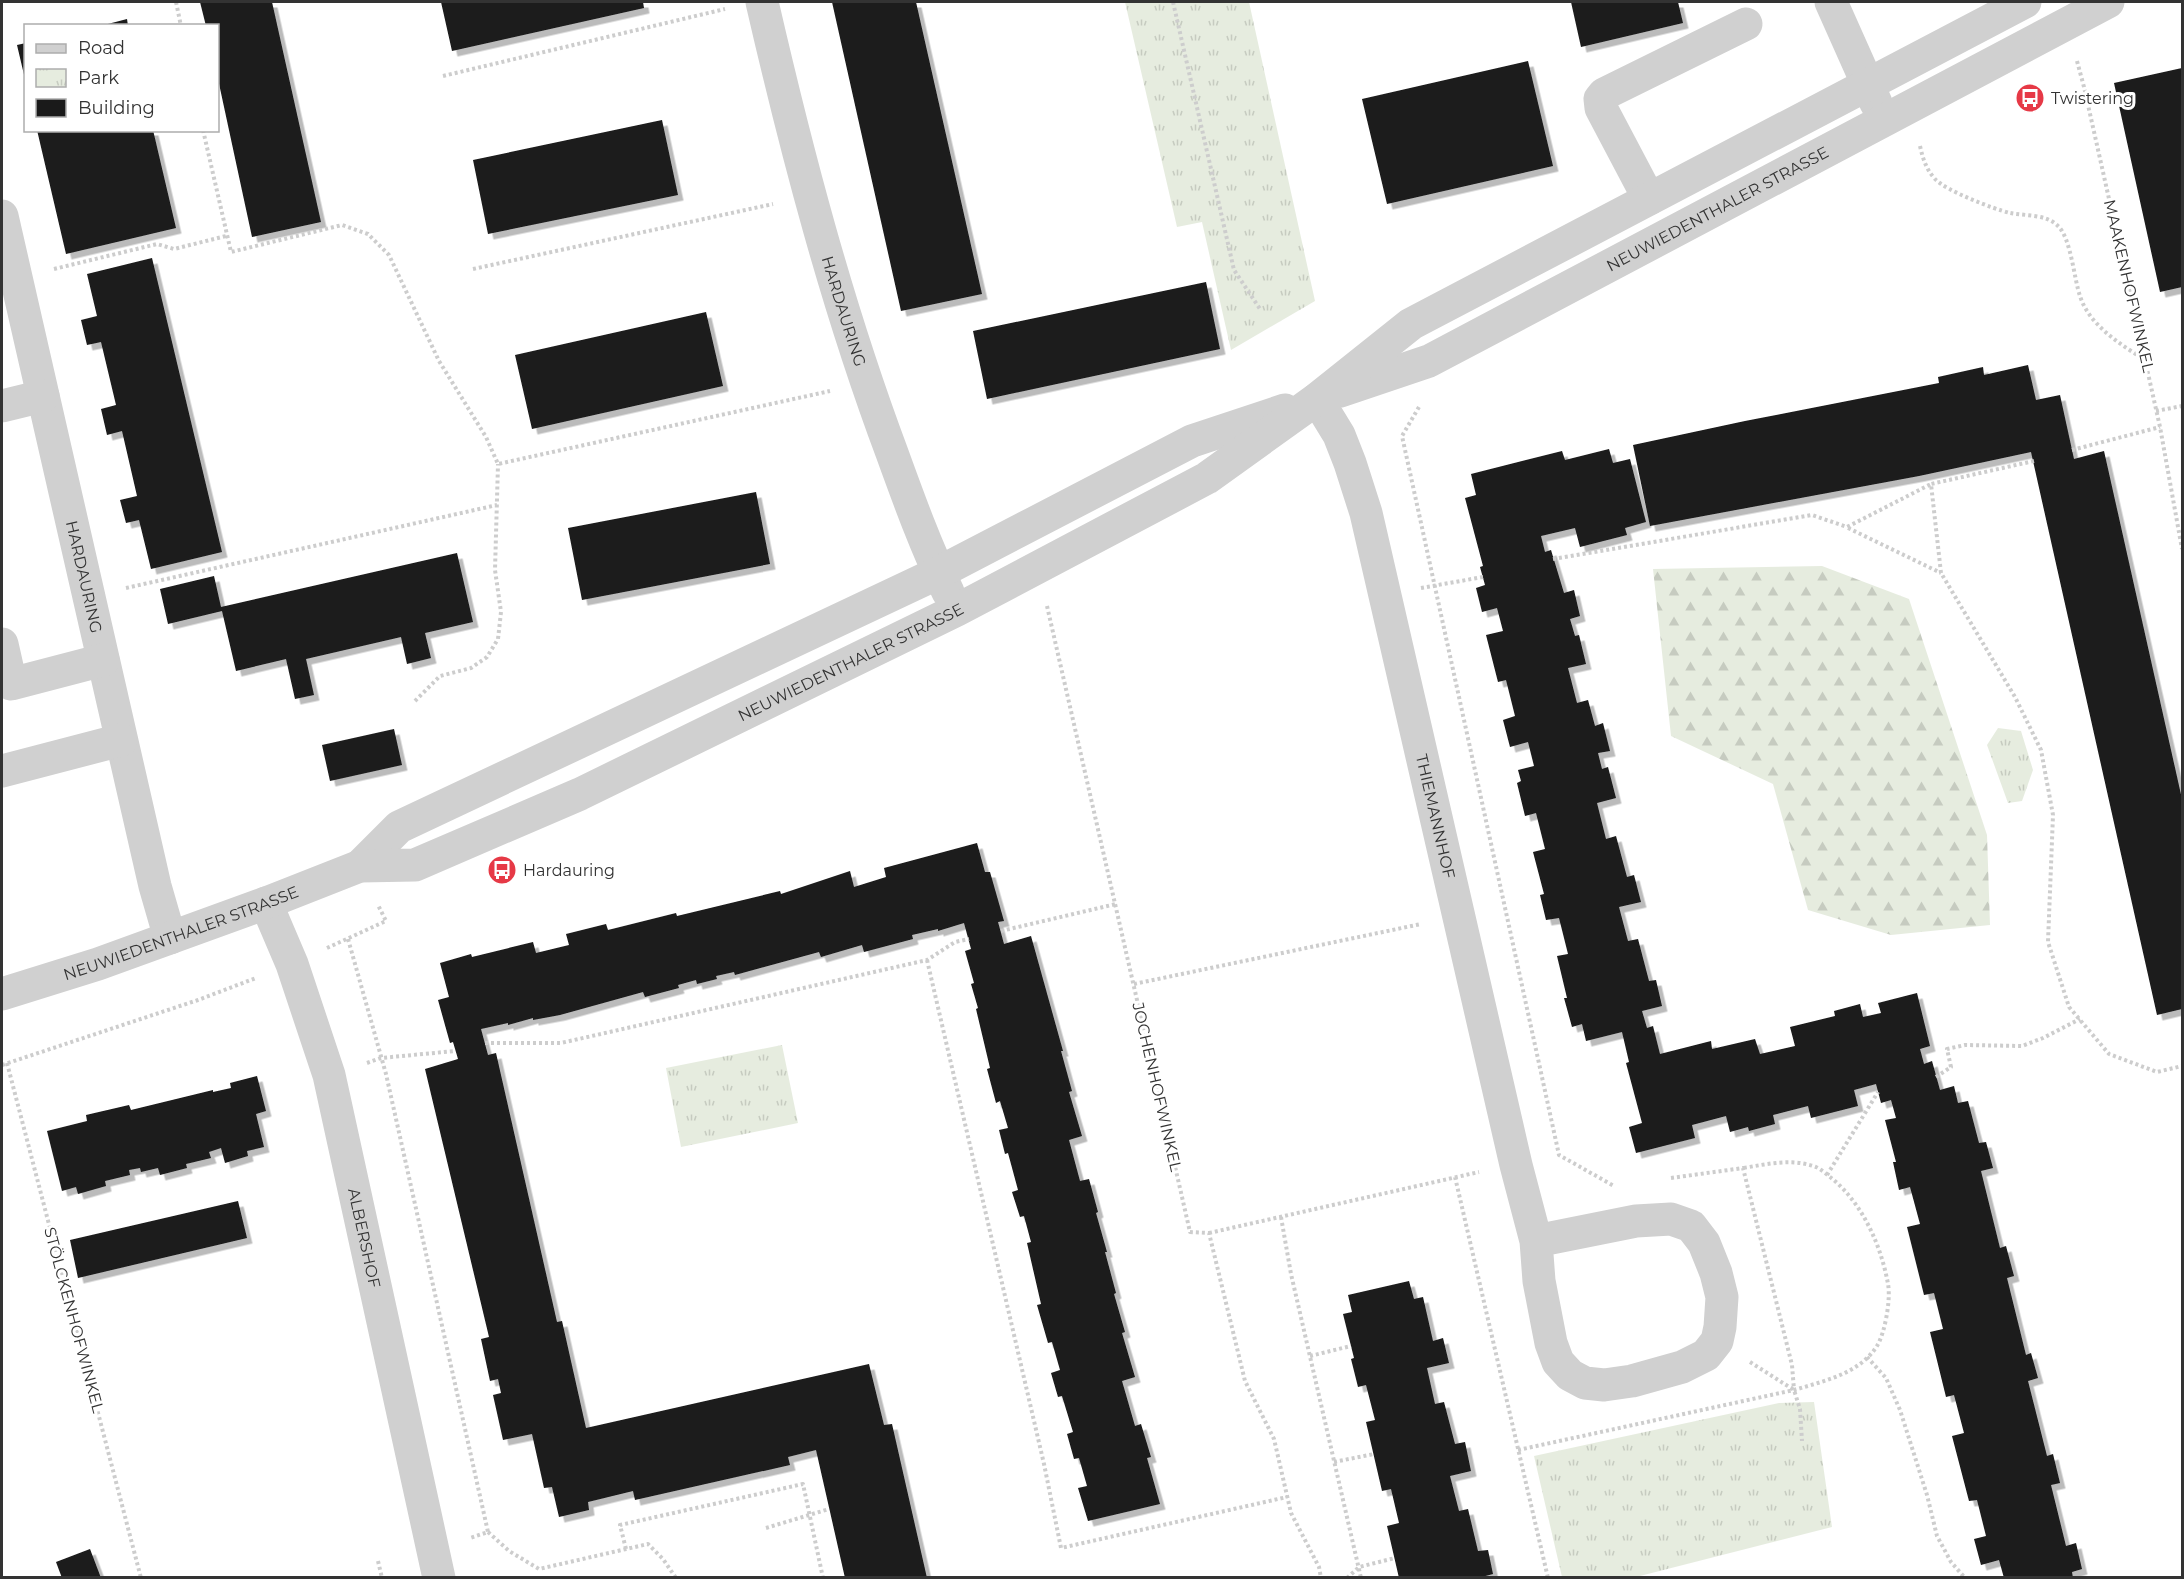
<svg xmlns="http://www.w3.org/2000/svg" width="2184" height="1579" font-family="Montserrat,sans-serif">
	<defs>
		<pattern id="forest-firs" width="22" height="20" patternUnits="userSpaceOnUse" patternTransform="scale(1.5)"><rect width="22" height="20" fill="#e6ecdf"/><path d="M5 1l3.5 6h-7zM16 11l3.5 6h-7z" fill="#c6cbc0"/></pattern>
		<pattern id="park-tufts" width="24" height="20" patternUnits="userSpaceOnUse" patternTransform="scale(1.5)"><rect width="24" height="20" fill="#e6ecdf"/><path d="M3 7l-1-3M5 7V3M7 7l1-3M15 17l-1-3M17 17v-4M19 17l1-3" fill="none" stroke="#c6cbc0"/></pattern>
		<filter id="shadow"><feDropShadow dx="5.5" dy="5.5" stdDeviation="0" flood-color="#0004"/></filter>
	</defs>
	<rect width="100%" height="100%" fill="#fff"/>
	<path fill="url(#forest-firs)" d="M1822 566 1909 599 1987 835 1990 925 1891 935 1808 910 1773 784 1671 736 1653 569Z"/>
	<path fill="url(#park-tufts)" d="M1125 2H1249L1315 301 1231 350 1202 222 1177 227Z
		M1998 728 2021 731 2033 770 2022 801 2008 803 1987 745Z
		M782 1045 798 1123 681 1147 666 1068Z
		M1814 1402 1832 1527 1636 1577H1562L1534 1456 1779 1403Z"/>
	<path fill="#1a1a1a" filter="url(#shadow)" d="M200 2H272L321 222 252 237 218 79V26H206Z
		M441 2H643L644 8 452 51Z
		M832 2H916L982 294 901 311Z
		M1571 2H1678L1683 23 1581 47Z
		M127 19 128 26H104V25Z
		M26 43V78L25 79 17 45Z
		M1528 61 1553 166 1387 204 1362 99Z
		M2182 68V287L2160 292 2114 83Z
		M662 120 678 195 488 234 473 160Z
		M37 130H153L176 228 66 254Z
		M152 258 222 552 151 569 139 520 126 523 120 500 137 496 122 431 107 435 101 409 116 405 101 342 87 345 81 320 97 316 87 274Z
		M1206 282 1220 349 987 399 973 331Z
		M706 312 723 386 532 429 515 355Z
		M2028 365 2036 400 2060 395 2074 459 2104 451 2182 799V1009L2157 1015 2031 452 1919 476 1650 526 1633 445 1745 421 1939 383 1938 377 1983 367 1984 375Z
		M1609 449 1613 463 1630 459 1646 522 1625 528 1627 535 1580 547 1575 528 1541 536 1545 552 1551 550 1564 593 1574 590 1580 616 1570 619 1575 636 1579 635 1586 664 1568 668 1577 703 1588 700 1595 726 1603 723 1610 751 1598 753 1602 769 1608 767 1616 798 1597 803 1606 839 1616 836 1627 877 1634 875 1641 902 1619 907 1628 941 1638 939 1649 981 1656 980 1662 1006 1642 1011 1647 1028 1653 1026 1660 1054 1711 1041 1712 1049 1755 1039 1760 1054 1795 1046 1790 1027 1835 1016 1834 1011 1860 1004 1863 1017 1881 1013 1878 1003 1917 993 1930 1046 1920 1049 1924 1064 1932 1061 1940 1090 1954 1086 1958 1103 1968 1101 1979 1143 1986 1142 1993 1168 1981 1171 2000 1248 2006 1246 2014 1276 2007 1278 2026 1355 2031 1353 2038 1378 2028 1381 2047 1456 2053 1454 2060 1483 2051 1485 2066 1546 2076 1543 2082 1569 2072 1572 2073 1578H2004L1999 1560 1981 1565 1974 1539 1986 1536 1977 1500 1969 1501 1952 1436 1964 1433 1954 1395 1946 1397 1930 1332 1943 1329 1934 1293 1924 1295 1907 1227 1920 1224 1910 1187 1899 1190 1893 1162H1896L1885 1120 1896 1118 1891 1100 1881 1103 1876 1084 1854 1090 1858 1106 1811 1118 1808 1106 1773 1115 1775 1124 1749 1131 1748 1127 1730 1132 1726 1116 1692 1125 1695 1138 1636 1153 1629 1127 1642 1123 1626 1063 1629 1062 1622 1032 1586 1041 1582 1024 1572 1027 1564 998H1567L1557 956 1568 954 1559 918 1546 920 1540 895 1544 894 1533 852 1545 849 1536 813 1525 816 1517 783 1521 781 1518 770 1534 766 1528 742 1510 747 1503 720 1515 716 1506 680 1498 682 1486 635 1503 631 1497 608 1482 612 1476 588 1485 585 1480 567 1483 566 1465 498 1476 495 1471 474 1562 451 1565 460Z
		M756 492 770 564 582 600 568 528Z
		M457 553 473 622 425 633 431 658 407 664 401 637 306 659 314 695 295 699 286 659 236 671 222 611 168 624 160 589 214 576 221 607Z
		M394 729 402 765 330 781 322 745Z
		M977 843 985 872H990L1004 921 998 922 1004 944 1031 936 1063 1051H1061L1072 1091 1069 1092 1082 1136 1069 1140 1080 1181 1089 1179 1098 1212 1096 1213 1107 1252H1105L1116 1293 1114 1294 1125 1332 1122 1333 1135 1377 1122 1381 1135 1426 1141 1424 1151 1457 1147 1458 1160 1504 1088 1521 1078 1488 1087 1486 1079 1458 1074 1459 1067 1434 1073 1432 1062 1396 1058 1397 1051 1373 1060 1370 1052 1342 1048 1343 1037 1305 1041 1304 1027 1243 1031 1242 1024 1216 1020 1217 1012 1192 1018 1190 1008 1153 1005 1154 999 1130 1008 1128 1000 1101 996 1103 987 1069 990 1068 976 1009 978 1008 971 984 974 983 965 951 971 949 964 923 938 931V929L912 935 913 939 864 952 862 945 821 957 819 952 735 975 734 972 716 976 717 979 697 984 696 980 678 985 679 988 645 997 643 992 560 1015 533 1020V1018L508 1025V1023L481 1029 488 1055 496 1053 557 1322 562 1321 586 1428 869 1364 884 1425 892 1424 927 1578H845L816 1450 788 1457 790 1465 635 1500 633 1491 588 1502 589 1510 559 1517 552 1487 544 1488 532 1434 503 1440 493 1395 501 1393 498 1379 490 1381 481 1339 489 1337 425 1069 458 1059 453 1042 450 1043 438 1000 449 997 440 963 471 954 472 957 533 942 536 953 569 945 566 934 606 924 608 930 676 913 677 916 780 891 781 894 850 871 854 887 886 877 884 868Z
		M257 1076 266 1111 256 1114 264 1147 247 1151 248 1156 225 1163 221 1148 209 1152 211 1158 186 1164 187 1168 160 1175 158 1168 141 1172 140 1168 129 1170 130 1175 105 1181 106 1186 78 1194 76 1187 62 1191 47 1131 87 1121 86 1115 129 1105 131 1110 213 1090V1092L231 1088 230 1083Z
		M238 1201 247 1238 78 1278 70 1240Z
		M1409 1281 1414 1299 1423 1297 1433 1341 1443 1338 1449 1363 1427 1368 1435 1404 1444 1402 1455 1444 1465 1442 1471 1471 1450 1476 1459 1511 1468 1509 1478 1551 1488 1550 1493 1574 1478 1578H1399L1387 1526 1399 1523 1391 1489 1382 1491 1366 1422 1375 1420 1366 1385 1358 1387 1351 1359 1354 1358 1343 1314 1352 1312 1348 1295Z
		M90 1549 101 1578H62L56 1562Z"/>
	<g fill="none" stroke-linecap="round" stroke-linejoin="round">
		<path stroke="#cdcdcd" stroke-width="4" stroke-dasharray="3 3" stroke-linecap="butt" d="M176 2 181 26
			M1173 2 1234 270 1260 309
			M2077 61 2084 87 2160 427 2182 549
			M443 76 725 9
			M203 130 231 252 342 225 368 234 389 255 439 361 486 437 498 464 830 391
			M1920 146C1923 159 1926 169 1935 179 1946 191 1994 209 2010 213 2026 216 2046 214 2058 226 2071 238 2074 279 2080 296 2089 325 2120 344 2145 360
			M54 269 157 244 174 249 226 236
			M473 269 773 204
			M1419 407 1402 436 1559 1155 1614 1186
			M2156 411 2182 406
			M2072 450 2160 427
			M2034 461 1931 484 1941 573 2015 697 2041 750 2053 815 2048 942 2069 1007 2109 1054 2157 1072 2182 1066
			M1848 528 1941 573
			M1553 559 1812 515 1847 527 1931 484
			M126 588 497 505
			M1421 588 1483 577
			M1047 606 1190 1232 1209 1233 1245 1381 1274 1439 1291 1513 1319 1567 1321 1578
			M415 701 440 676 471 668 487 657 498 639 501 612 495 570 498 464
			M1001 931 1116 904
			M348 939 386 1074 488 1532 470 1538
			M327 948 386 921 378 905
			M927 960 1044 1464 1061 1548 1287 1497
			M1134 984 1421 924
			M485 1043H561L927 960 955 942 969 939
			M7 1063 141 1578
			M367 1063 381 1058 455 1051
			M2 1065 198 1000 256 978
			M1936 1077 1951 1067 1947 1049 1965 1045 2022 1046 2043 1038 2080 1019
			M1827 1175 1878 1092
			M1455 1177 1548 1578
			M1671 1178 1743 1168 1792 1365 1794 1390
			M1281 1217 1291 1274 1361 1578
			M1209 1233 1479 1172
			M1310 1356 1351 1346
			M1867 1357 1886 1378 1900 1410 1927 1495 1937 1536 1951 1562 1965 1578
			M1750 1362 1794 1390 1800 1409 1802 1441
			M1518 1450 1794 1390C1824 1381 1859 1374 1877 1346 1885 1333 1891 1299 1888 1284 1881 1245 1862 1202 1830 1177 1826 1174 1821 1169 1816 1167 1792 1158 1768 1164 1743 1168
			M1334 1462 1374 1454
			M766 1528 829 1509
			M488 1532 509 1551 539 1569 648 1544 663 1559 676 1578
			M626 1549 620 1525 803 1484 823 1578
			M378 1561 382 1578
			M1347 1578 1359 1567 1395 1558"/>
		<g stroke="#d0d0d0" stroke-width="33">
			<path id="s1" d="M762 2C797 154 837 306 892 453 909 500 926 547 948 592"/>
			<path d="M1831 2 1876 103"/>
			<path d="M1649 199 1601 108 1600 99 1604 94 1746 24"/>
			<path id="s2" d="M2 216 155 886 170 938"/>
			<path id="s3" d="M1340 391 1429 361 2108 2"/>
			<path id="s4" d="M1317 399 1339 435 1350 463 1366 513 1516 1165 1536 1241 1539 1281 1551 1343 1558 1362 1570 1375 1585 1383 1604 1385 1632 1381 1682 1367 1706 1355 1717 1341 1720 1327 1722 1297 1716 1273 1704 1243 1691 1226 1671 1219 1636 1221 1536 1241"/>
			<path d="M2 406 43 396"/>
			<path d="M2 644 11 684 103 660"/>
			<path d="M2 771 121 740"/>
			<path d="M360 866 399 827 938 573 1192 441 1285 410"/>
			<path id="s5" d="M266 903 292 964 329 1075 439 1578"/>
			<path id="s6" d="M2 994 98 964 266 903 360 866 415 865 580 794 957 610 1207 478 1317 399 1411 324 2025 2"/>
		</g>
	</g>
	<defs>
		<g id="bus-disc" transform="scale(1.5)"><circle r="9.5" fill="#e63946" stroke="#fff"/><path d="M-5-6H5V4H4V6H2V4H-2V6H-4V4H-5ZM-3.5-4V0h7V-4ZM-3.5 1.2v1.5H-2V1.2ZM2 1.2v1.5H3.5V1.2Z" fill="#fff"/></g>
	</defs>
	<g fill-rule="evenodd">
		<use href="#bus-disc" x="2030" y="98"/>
		<use href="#bus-disc" x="502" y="870"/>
	</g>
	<g text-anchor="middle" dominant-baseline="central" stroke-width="6" stroke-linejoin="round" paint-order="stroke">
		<g font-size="16" fill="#333" stroke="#fff" text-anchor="start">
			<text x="2051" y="98">Twistering</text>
			<text x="523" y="870">Hardauring</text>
		</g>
		<g font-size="16" fill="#333" stroke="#fff">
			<text stroke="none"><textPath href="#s3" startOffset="420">NEUWIEDENTHALER STRASSE</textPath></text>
			<text transform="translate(2129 286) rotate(77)">MAAKENHOFWINKEL</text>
			<text stroke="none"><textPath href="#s1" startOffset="320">HARDAURING</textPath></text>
			<text stroke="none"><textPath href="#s2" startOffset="370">HARDAURING</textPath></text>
			<text stroke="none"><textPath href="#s6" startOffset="916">NEUWIEDENTHALER STRASSE</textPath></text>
			<text stroke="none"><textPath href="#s4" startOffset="436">THIEMANNHOF</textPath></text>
			<text stroke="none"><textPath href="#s6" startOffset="189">NEUWIEDENTHALER STRASSE</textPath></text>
			<text transform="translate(1157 1087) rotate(77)">JOCHENHOFWINKEL</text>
			<text stroke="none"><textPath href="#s5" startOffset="350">ALBERSHOF</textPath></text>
			<text transform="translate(74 1320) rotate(75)">STÖLCKENHOFWINKEL</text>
		</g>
	</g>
	<rect width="2184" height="1579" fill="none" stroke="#333333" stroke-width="6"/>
	<rect x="24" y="24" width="195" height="108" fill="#ffffff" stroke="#adadad" stroke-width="1.5"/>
	<rect x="36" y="44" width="30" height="9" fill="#d0d0d0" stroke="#adadad" stroke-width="1.5"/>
	<text x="78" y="54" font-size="18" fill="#333333">Road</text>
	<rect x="36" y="69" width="30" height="18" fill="url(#park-tufts)" stroke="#adadad" stroke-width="1.5"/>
	<text x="78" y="84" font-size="18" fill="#333333">Park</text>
	<rect x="36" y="99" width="30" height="18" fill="#1a1a1a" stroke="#adadad" stroke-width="1.5"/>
	<text x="78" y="114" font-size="18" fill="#333333">Building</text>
</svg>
